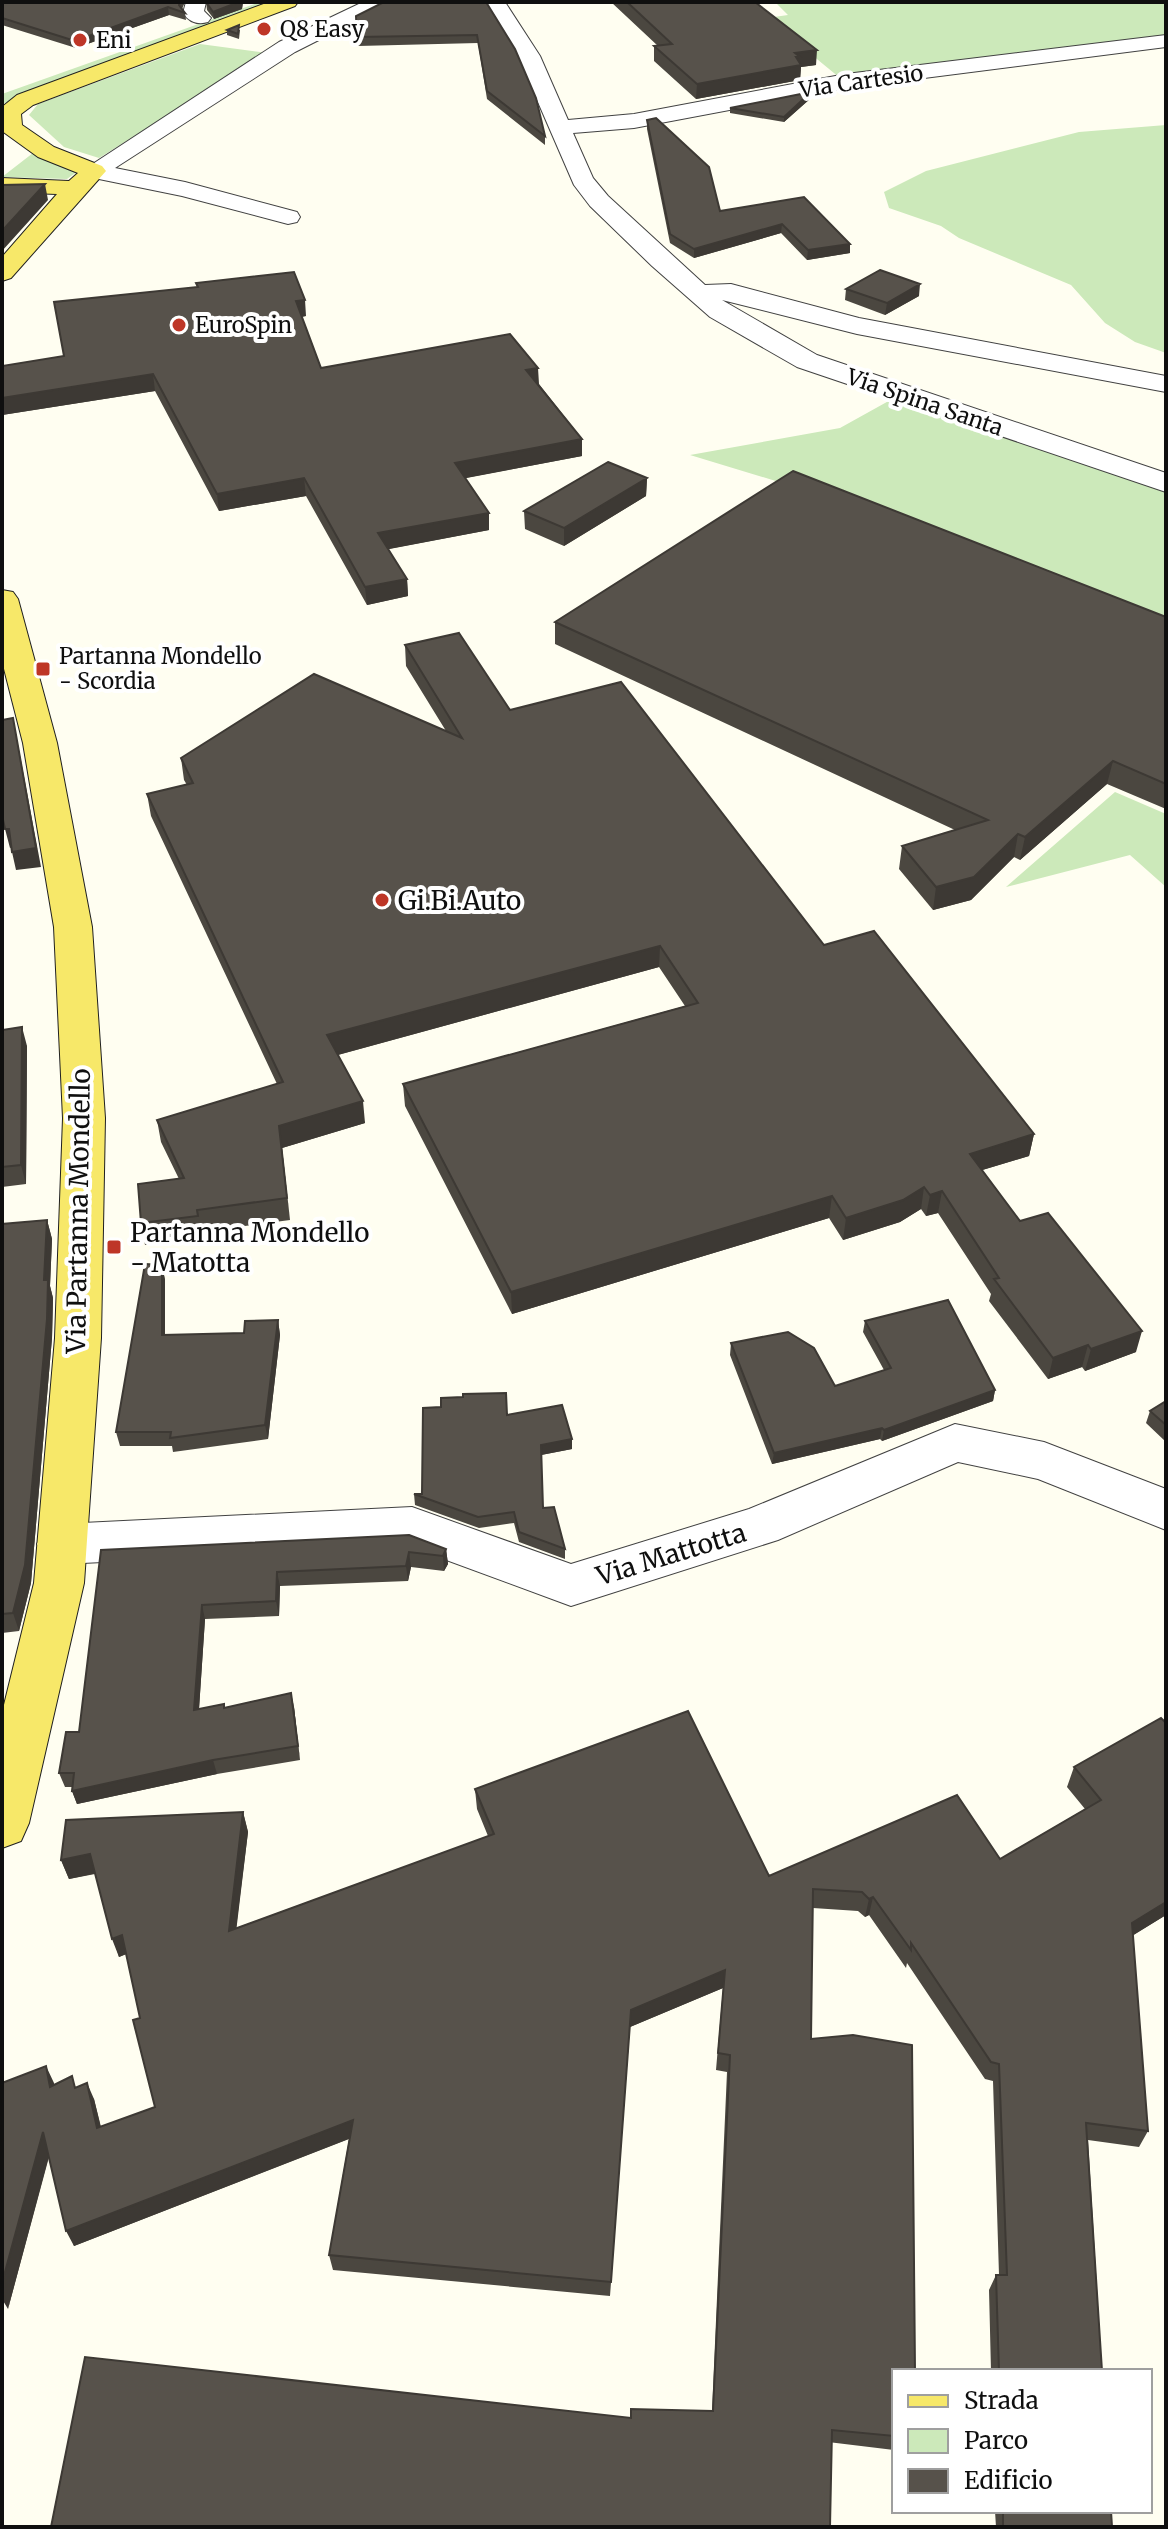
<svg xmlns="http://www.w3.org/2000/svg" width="1168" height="2529" font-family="Merriweather,serif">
	<rect width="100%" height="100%" fill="#fffef1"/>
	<path fill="#cce9ba" d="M260 2H273L2 104V94Z
		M793 2H1166V38L840 78 767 18 788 15 777 4Z
		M200 44 268 53 99 158 64 147 29 115 38 104Z
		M1166 125V353L1135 342 1105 323 1071 285 959 238 941 226 889 208 884 192 926 171 1079 132Z
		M33 153 78 171 67 179 2 177Z
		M894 398 1166 490V637L779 482 690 455 840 428Z
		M1115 792 1166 814V887L1130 855 1006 887Z"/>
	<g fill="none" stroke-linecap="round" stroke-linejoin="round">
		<g stroke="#424242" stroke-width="2">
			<path id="minor" d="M186 2H206L204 11 211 18 208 22C198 25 189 22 183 13Z
				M363 2H389L386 6 295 52 115 168 185 182 297 212 300 217 297 222 288 224 182 196 94 178 86 176 82 171 279 42Z
				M485 2H505L540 56 568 120 634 114 846 74 1166 35V47L846 88 634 128 573 133 593 178 608 196 705 285 731 284 859 318 1166 376V392L857 334 722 300 817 355 1166 473V492L797 367 710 317 652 266 590 206 574 185 518 56Z
				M955 1424 1044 1442 1166 1489V1530L1038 1479 958 1462 778 1540 571 1606 411 1547 62 1564 45 1558 37 1544 45 1530 62 1524 412 1507 571 1564 749 1509Z"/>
		</g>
		<g stroke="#202020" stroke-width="2">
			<path id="major" d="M269 2H298L295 6 33 105 21 114 22 125 54 147 102 166 106 171 11 278 2 281V257L57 194 2 192V178L69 181 78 173 38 157 2 131V107L17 95Z
				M2 590 13 592 18 599 57 743 92 927 105 1118 101 1338 84 1583 29 1823 21 1841 2 1848V1713L34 1583 55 1338 63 1118 54 927 23 743 2 661Z"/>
		</g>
		<use href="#minor" fill="#fff" fill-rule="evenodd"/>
		<use href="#major" fill="#f7e869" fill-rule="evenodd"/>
	</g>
	<path fill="#4b4740" d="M2 2H185L182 9 185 13 186 20 169 15 76 48 2 25Z
		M206 2H243L242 9 214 19 207 10Z
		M486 2 545 136V145L487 99 478 43 358 46 356 16Z
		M611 2H755L816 65 801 67 800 80 696 99 654 61V46H658Z
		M227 30H240L239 39 227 35Z
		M811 92V98L784 122 730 113V108Z
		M647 120 720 211 804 197 850 244V253L807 260 781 233 694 258 670 243 647 129Z
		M196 283 306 316 302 317 321 368 539 384 582 439V456L465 478 489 530 388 549 407 579 408 596 367 605 306 496 219 511 155 391 2 415V366L64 356 197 287Z
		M846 289 919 296 885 315 845 300Z
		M647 478 646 496 564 546 525 529 524 511Z
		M1166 617V809L1107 784 1020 860 1014 857 971 900 933 910 899 869 902 846 955 830 555 644V622Z
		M405 645 510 710 824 945 1034 1134 1029 1156 982 1170 1020 1221 1136 1352 1085 1371 1082 1367 1048 1379 989 1301 991 1294 938 1213 926 1216 921 1209 900 1222 843 1240 829 1218 512 1314 405 1106 403 1084 685 1006 659 967 338 1055 365 1123 282 1148 290 1220 201 1232 202 1237 145 1245 141 1223 179 1179 161 1142 157 1120 277 1084 151 816 147 794 187 785 184 780 181 758 446 731 406 666Z
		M2 1030 27 1046 26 1184 2 1187Z
		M47 1220 52 1239 50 1286 53 1298 52 1338 31 1583 19 1631 2 1633V1224Z
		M162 1265 165 1280V1335L244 1333 278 1320 280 1335 268 1439 173 1452 172 1446H120L116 1432Z
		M865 1321 995 1390 993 1401 882 1441 880 1439 772 1464 730 1355 731 1343 835 1386 884 1370 863 1332Z
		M1166 1401V1442L1146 1423 1150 1411Z
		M507 1415 572 1439V1449L541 1455 543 1508 565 1549V1559L519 1542 514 1523 479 1528 415 1505 414 1494H422Z
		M446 1549 448 1564 444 1571 411 1567 408 1581 280 1586 279 1616 205 1619 199 1709 224 1704 225 1708 294 1707 300 1760 217 1774 77 1804 72 1791 73 1787H65L59 1773 79 1732 101 1550Z
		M1166 1723V1915L1133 1935 1148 2131 1139 2147 1088 2140 1102 2371H991L989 2290 996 2275H999L993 2081 985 2079 907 1963 906 1968 869 1915 865 1917 858 1911 813 1908 811 2039 894 2371V2450L631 2418 712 2411 727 2072 716 2070 723 1988 630 2027 610 2296 333 2270 329 2255 349 2139 74 2246 49 2157 8 2309 54 2085 77 2087 94 2099 101 2127 155 2107 140 2018 126 1954 119 1957 95 1874 69 1879 61 1860 243 1812 248 1832 236 1928 488 1836 477 1809 475 1789 769 1876 1000 1859 1085 1809 1067 1787 1074 1767Z
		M995 2511H1111L1112 2527H996Z"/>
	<path fill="#3d3934" d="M239 2H243L242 9 214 19 213 12Z
		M168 7 169 15 76 48 75 41Z
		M817 50 816 65 801 67 800 80 696 99 697 84 795 53Z
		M811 92V98L784 122V117Z
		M45 184 48 200 2 251V231Z
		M782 224 781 233 694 258V249Z
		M850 244V253L807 260 808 250Z
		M920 284 919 296 885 315 887 303Z
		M305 300 306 316 297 317 296 301Z
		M538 368 539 384 526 387V370Z
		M153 374 155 391 2 415V398Z
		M582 439V456L456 480 455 463Z
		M304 478 306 496 219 511 217 494Z
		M647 478 646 496 564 546V528Z
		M489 513V530L379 551 378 533Z
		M407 579 408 596 367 605 365 587Z
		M13 718 41 867 16 870 12 852Z
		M1113 761 1107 784 1020 860 1025 837Z
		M5 829H9L13 847 10 848Z
		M1018 834 1014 857 971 900 933 910 936 887Z
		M660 946 659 967 330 1057 327 1035Z
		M22 1027 27 1046 26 1184 21 1165Z
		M363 1101 365 1123 282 1148 290 1220 279 1126Z
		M1034 1134 1029 1156 966 1175 970 1154Z
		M924 1187 921 1209 900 1222 843 1240 846 1218Z
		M942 1191 938 1213 926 1216 930 1195Z
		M832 1196 829 1218 512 1314 511 1292Z
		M47 1220 52 1239 50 1286 53 1298 52 1338 31 1583 19 1631 13 1613 44 1280Z
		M162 1265 165 1280V1349L162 1335Z
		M278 1320 280 1335 268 1439 265 1425Z
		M1142 1331 1136 1352 1085 1371 1091 1349Z
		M1088 1345 1082 1367 1048 1379 1053 1358Z
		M995 1390 993 1401 882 1441 884 1430Z
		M882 1428 880 1439 772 1464 774 1453Z
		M572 1439V1449L541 1455V1445Z
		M446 1549 448 1564 444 1571 443 1556Z
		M409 1552 411 1567 408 1581 406 1566Z
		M277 1572 280 1586 279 1616 276 1601Z
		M202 1605 205 1619 198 1724 194 1710Z
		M291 1693 294 1707 300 1760 298 1746Z
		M213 1760 217 1774 77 1804 72 1791Z
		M243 1812 248 1832 234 1949 229 1931Z
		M90 1854 97 1873 69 1879 61 1860Z
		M873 1897 869 1915 865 1917 869 1899Z
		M1166 1902V1915L1124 1941 1132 1923Z
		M122 1935 129 1953 119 1957 112 1939Z
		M725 1970 723 1988 630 2027 610 2296 631 2010Z
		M46 2066 54 2083 58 2103 50 2087Z
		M87 2083 94 2099 105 2145 97 2128Z
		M353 2120 356 2136 74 2246 66 2231Z
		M43 2132 51 2148 8 2309 2 2299V2283Z"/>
	<path fill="#57524b" stroke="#3d3934" stroke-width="2" d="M2 2H180L179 5 185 13 168 7 75 41 2 18Z
		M206 2H239L213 12Z
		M384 2H486L515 49 536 98 545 136 487 91 477 35 357 37 356 16Z
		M627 2H755L817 50 795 53 800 57H796L801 65 697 84 654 46 672 44Z
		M239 25 238 34 227 30Z
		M811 92 784 117 730 108Z
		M656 118 709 167 720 211 804 197 850 244 808 250 782 224 694 249 670 234 647 120Z
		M45 184 2 231V185Z
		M880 270 920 284 887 303 846 289Z
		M294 272 305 300 296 301 321 368 510 334 538 368 526 370 582 439 455 463 489 513 378 533 407 579 365 587 304 478 217 494 153 374 2 398V366L64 356 54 302 198 287 196 283Z
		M608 462 647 478 564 528 524 511Z
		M793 471 1166 617V784L1113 761 1025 837 1018 834 974 877 936 887 902 846 988 820 555 622Z
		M459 633 510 710 621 682 824 945 874 931 1034 1134 970 1154 1020 1221 1048 1213 1142 1331 1091 1349 1088 1345 1053 1358 994 1279 999 1278 942 1191 930 1195 924 1187 903 1200 846 1218 832 1196 511 1292 403 1084 698 1003 660 946 327 1035 363 1101 279 1126 287 1198 197 1210 198 1216 141 1223 138 1184 184 1178 157 1120 283 1082 147 794 193 783 181 758 314 674 462 738 405 645Z
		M13 718 36 848 12 852 9 829H5L2 815V720Z
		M22 1027 21 1165 2 1167V1030Z
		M47 1220 44 1280H48L47 1319 25 1565 13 1613 2 1614V1224Z
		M145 1264 162 1265V1335L244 1333 245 1321 278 1320 265 1425 170 1438 171 1432H116Z
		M948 1300 995 1390 884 1430 882 1428 774 1453 731 1343 788 1332 814 1348 835 1386 891 1368 865 1321Z
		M506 1393 507 1415 562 1405 572 1439 541 1445 543 1508 554 1507 565 1549 519 1532 514 1512 478 1517 414 1494H422L423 1408 441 1407V1398L463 1397V1394Z
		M1166 1401V1425L1150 1411Z
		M409 1535 446 1549 443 1556 409 1552 406 1566 277 1572 276 1601 202 1605 194 1710 224 1704V1708L291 1693 298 1746 213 1760 72 1791 74 1773H59L66 1732H79L101 1550Z
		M688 1711 769 1876 957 1795 1000 1859 1101 1800 1074 1767 1161 1718 1166 1723V1902L1132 1923 1148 2131 1086 2123 1102 2371H999L996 2275H1007L999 2064 991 2062 911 1943V1950L873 1897 869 1899 862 1892 813 1889 811 2039 853 2035 912 2045 915 2371H894V2436L832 2430 830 2527H51L85 2357 631 2418V2409L713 2411 730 2055 718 2053 725 1970 631 2010 611 2282 329 2255 353 2120 66 2231 43 2132 2 2283V2083L46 2066 50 2087 72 2076 75 2088 87 2083 97 2128 155 2107 133 2020 140 2018 122 1935 112 1939 90 1854 61 1860 66 1820 243 1812 229 1931 494 1834 475 1789Z
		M1003 2511H1111L1112 2527H1003Z"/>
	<g fill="#be3627" stroke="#fff" stroke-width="3">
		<circle cx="264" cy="29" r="8"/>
		<circle cx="80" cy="40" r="8"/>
		<circle cx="179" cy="325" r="8"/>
		<rect x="35" y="661" width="16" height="16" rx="4"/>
		<circle cx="382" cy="900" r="8"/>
		<rect x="106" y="1239" width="16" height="16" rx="4"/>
	</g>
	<g text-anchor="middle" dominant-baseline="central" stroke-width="8" stroke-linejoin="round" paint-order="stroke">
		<g font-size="22" fill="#0f0f0f" stroke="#fff" text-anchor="start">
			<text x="280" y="29">Q8 Easy</text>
			<text x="96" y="40">Eni</text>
			<text x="195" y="325">EuroSpin</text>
			<text x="59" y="656">Partanna Mondello<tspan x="59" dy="25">- Scordia</tspan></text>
		</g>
		<g font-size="22" fill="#0f0f0f" stroke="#fff">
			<text transform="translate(861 81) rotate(-8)">Via Cartesio</text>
			<text transform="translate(925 402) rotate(19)">Via Spina Santa</text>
		</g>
		<g font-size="26" fill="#0f0f0f" stroke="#fff" text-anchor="start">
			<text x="398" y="900">Gi.Bi.Auto</text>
			<text x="130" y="1232">Partanna Mondello<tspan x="130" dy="30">- Matotta</tspan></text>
		</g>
		<g font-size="26" fill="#0f0f0f" stroke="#fff">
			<text transform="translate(78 1211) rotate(-89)">Via Partanna Mondello</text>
			<text transform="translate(671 1554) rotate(-17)">Via Mattotta</text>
		</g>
	</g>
	<rect width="1168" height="2529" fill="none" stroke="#0f0f0f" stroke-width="8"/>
	<rect x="892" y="2369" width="260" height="144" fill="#ffffff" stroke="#9f9f9f" stroke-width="2"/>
	<rect x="908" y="2395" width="40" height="12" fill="#f7e869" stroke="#9f9f9f" stroke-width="2"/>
	<text x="964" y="2409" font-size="24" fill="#0f0f0f">Strada</text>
	<rect x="908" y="2429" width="40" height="24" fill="#cce9ba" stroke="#9f9f9f" stroke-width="2"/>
	<text x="964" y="2449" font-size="24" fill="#0f0f0f">Parco</text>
	<rect x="908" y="2469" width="40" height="24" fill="#57524b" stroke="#9f9f9f" stroke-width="2"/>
	<text x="964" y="2489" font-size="24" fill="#0f0f0f">Edificio</text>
</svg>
